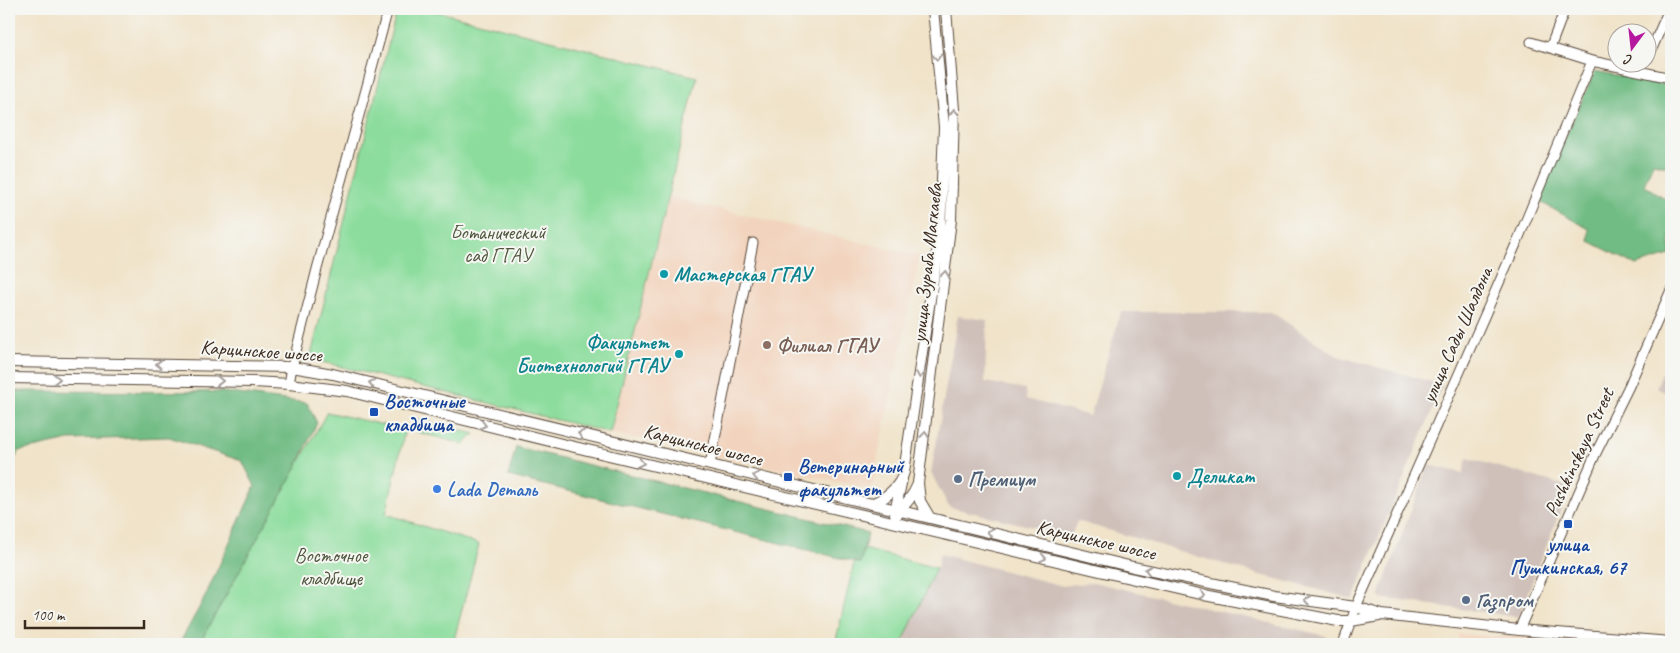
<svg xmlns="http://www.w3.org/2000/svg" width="1680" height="653" font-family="Caveat,sans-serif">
	<rect width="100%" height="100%" fill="#f6f6f2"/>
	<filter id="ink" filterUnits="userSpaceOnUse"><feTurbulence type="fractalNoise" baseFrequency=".02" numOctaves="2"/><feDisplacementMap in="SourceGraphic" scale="10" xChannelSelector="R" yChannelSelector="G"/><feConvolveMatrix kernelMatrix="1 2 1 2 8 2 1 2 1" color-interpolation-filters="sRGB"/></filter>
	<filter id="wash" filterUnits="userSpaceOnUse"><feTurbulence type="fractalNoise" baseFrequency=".0096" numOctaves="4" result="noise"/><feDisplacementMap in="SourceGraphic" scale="20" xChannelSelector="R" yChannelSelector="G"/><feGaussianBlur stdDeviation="1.12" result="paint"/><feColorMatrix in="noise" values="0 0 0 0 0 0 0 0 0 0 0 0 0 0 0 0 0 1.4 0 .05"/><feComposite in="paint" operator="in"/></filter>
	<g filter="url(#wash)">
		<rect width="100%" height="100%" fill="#f0e3c9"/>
		<path fill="#f2d4be" d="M668 197 920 256 871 489 610 433Z
			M1458 634 1567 641V644H1457Z"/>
		<path fill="#cfc0ba" d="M1121 312H1271L1337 356 1443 385 1353 599 1257 574 1077 521 1071 536 949 507 931 473 958 316 987 320 985 382 1025 389 1026 399 1090 416Z
			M1671 350V395L1656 388Z
			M1467 458 1570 487 1518 617 1380 598V593L1428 465 1463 473Z
			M940 554 1063 586 1093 582 1326 636 1324 644H902L938 564Z"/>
		<path fill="#8cdd9d" stroke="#64845e" d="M397 9H427L697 77 610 433 310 359Z
			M327 412 405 430 386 514 479 544 453 644H199Z
			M413 418 475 434 463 444 417 432Z
			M864 549 936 568 902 644H835L854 563H860Z"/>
		<path fill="#71bc84" stroke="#567351" d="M1595 71 1671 86V131L1670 136 1671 137V167L1653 163 1644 185 1671 203 1670 255 1636 265 1589 241V229L1537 200Z
			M9 391 224 392 307 403 317 423 294 472 199 644H179L204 599 255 486 242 461 169 437 69 440 19 451 9 470Z
			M516 447 868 533 860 563 508 476Z"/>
	</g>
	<g filter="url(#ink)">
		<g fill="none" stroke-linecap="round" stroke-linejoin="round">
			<g stroke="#564638" stroke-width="11">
				<path id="minor" d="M1531 42 1592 61 1671 78
					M1550 48 1565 9
					M1648 58 1669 9
					M289 384 292 367 317 269 388 9
					M710 465 753 243
					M1519 630 1595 455 1629 386 1671 290
					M1343 644 1356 607 1517 242 1592 61"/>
			</g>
			<g stroke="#564638" stroke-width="12">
				<path id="major" d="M9 362 292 367 333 374 1133 567 1274 596 1356 607 1382 615 1519 630 1671 642
					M9 378 253 382 289 384 347 391 562 444 1108 573 1204 595 1338 621H1351L1379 616
					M871 504C885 499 900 487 904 472L940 233 944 127 933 9
					M895 514C905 506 913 496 918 484
					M898 514 896 507 902 479
					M930 518 920 501 918 483 951 220 954 110 946 9"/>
			</g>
			<use href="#minor" stroke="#fff" stroke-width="9"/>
			<use href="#major" stroke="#fff" stroke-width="10"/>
		</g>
		<defs><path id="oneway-chevron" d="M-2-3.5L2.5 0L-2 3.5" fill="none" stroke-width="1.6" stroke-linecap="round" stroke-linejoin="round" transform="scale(1.25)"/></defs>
		<g stroke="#a79f9a">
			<use href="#oneway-chevron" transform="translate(937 57) rotate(86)"/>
			<use href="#oneway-chevron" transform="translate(954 112) rotate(-91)"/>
			<use href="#oneway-chevron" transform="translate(945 274) rotate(-83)"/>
			<use href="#oneway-chevron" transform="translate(159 364) rotate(-179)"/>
			<use href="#oneway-chevron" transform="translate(920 375) rotate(99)"/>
			<use href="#oneway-chevron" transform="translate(57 379) rotate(1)"/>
			<use href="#oneway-chevron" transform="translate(220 381) rotate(1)"/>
			<use href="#oneway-chevron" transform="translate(372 383) rotate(-167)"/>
			<use href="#oneway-chevron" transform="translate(483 425) rotate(14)"/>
			<use href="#oneway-chevron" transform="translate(581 434) rotate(-166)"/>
			<use href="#oneway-chevron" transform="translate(925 435) rotate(-83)"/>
			<use href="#oneway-chevron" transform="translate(641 463) rotate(13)"/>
			<use href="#oneway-chevron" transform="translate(756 476) rotate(-166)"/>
			<use href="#oneway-chevron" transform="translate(990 532) rotate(-166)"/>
			<use href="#oneway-chevron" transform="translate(1043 558) rotate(13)"/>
			<use href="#oneway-chevron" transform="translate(1148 570) rotate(-168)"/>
			<use href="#oneway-chevron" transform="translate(1202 595) rotate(12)"/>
			<use href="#oneway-chevron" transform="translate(1307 600) rotate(-172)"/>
		</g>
	</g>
	<g fill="#0f9aa8" stroke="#f6f6f2" stroke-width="2">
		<circle cx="664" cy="274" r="5"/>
		<circle cx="679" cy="354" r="5"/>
		<circle cx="1177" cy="476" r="5"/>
	</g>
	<circle fill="#8d6e63" stroke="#f6f6f2" stroke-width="2" cx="767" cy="345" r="5"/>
	<g fill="#1a4fb4" stroke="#f6f6f2" stroke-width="2">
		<rect x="369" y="407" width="10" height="10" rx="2.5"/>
		<rect x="783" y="472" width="10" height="10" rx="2.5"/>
		<rect x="1563" y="519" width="10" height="10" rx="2.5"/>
	</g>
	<g fill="#5c6f8a" stroke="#f6f6f2" stroke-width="2">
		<circle cx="958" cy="479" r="5"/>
		<circle cx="1466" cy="600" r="5"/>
	</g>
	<circle fill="#3f7fe0" stroke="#f6f6f2" stroke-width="2" cx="437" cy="489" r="5"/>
	<g text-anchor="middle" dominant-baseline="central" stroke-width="4" stroke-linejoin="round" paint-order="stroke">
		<g font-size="20" fill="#4f573e" stroke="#f6f6f2">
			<text x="498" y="232">Ботанический<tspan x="498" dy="23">сад ГГАУ</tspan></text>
			<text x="331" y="555">Восточное<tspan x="331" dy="23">кладбище</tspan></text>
		</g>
		<g font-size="20" fill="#3b2a1e" stroke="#f6f6f2">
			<text transform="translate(927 263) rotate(-84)">улица Зураба Магкаева</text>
			<text transform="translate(1457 335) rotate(-66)">улица Сады Шалдона</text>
			<text transform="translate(261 351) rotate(4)">Карцинское шоссе</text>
			<text transform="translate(703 445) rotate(14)">Карцинское шоссе</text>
			<text transform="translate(1579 452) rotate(-65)">Pushkinskaya Street</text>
			<text transform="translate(1096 540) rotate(13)">Карцинское шоссе</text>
		</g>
		<g font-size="20" font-weight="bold" fill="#0d838f" stroke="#f6f6f2" text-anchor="start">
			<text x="674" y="274">Мастерская ГГАУ</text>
			<text x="669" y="342" text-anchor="end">Факультет<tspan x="669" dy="23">Биотехнологий ГГАУ</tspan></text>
			<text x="1187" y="476">Деликат</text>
		</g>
		<g font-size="20" font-weight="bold" fill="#785e54" stroke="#f6f6f2" text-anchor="start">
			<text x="777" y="345">Филиал ГГАУ</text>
		</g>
		<g font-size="20" font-weight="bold" fill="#164399" stroke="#f6f6f2" text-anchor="start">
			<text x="384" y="401">Восточные<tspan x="384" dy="23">кладбища</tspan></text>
			<text x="798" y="466">Ветеринарный<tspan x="798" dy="23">факультет</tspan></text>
			<text x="1568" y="544" text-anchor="middle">улица<tspan x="1568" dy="23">Пушкинская, 67</tspan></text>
		</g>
		<g font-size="20" font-weight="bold" fill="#4e5e75" stroke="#f6f6f2" text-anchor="start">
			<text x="968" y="479">Премиум</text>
			<text x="1476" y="600">Газпром</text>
		</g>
		<g font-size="20" font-weight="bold" fill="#366cbe" stroke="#f6f6f2" text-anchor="start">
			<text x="447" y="489">Lada Dеталь</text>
		</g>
	</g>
	<rect width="1680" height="653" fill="none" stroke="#f6f6f2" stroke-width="30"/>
	<g transform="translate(1632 48) rotate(195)"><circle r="24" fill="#f6f6f2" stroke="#aba49d"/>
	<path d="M0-4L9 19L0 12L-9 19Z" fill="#b5179e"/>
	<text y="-8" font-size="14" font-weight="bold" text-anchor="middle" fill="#3b2a1e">С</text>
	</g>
	<path d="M25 620v8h119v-8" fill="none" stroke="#3b2a1e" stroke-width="2.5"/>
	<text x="32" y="620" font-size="15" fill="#3b2a1e" stroke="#f6f6f2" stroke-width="4" paint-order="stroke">100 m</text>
</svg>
